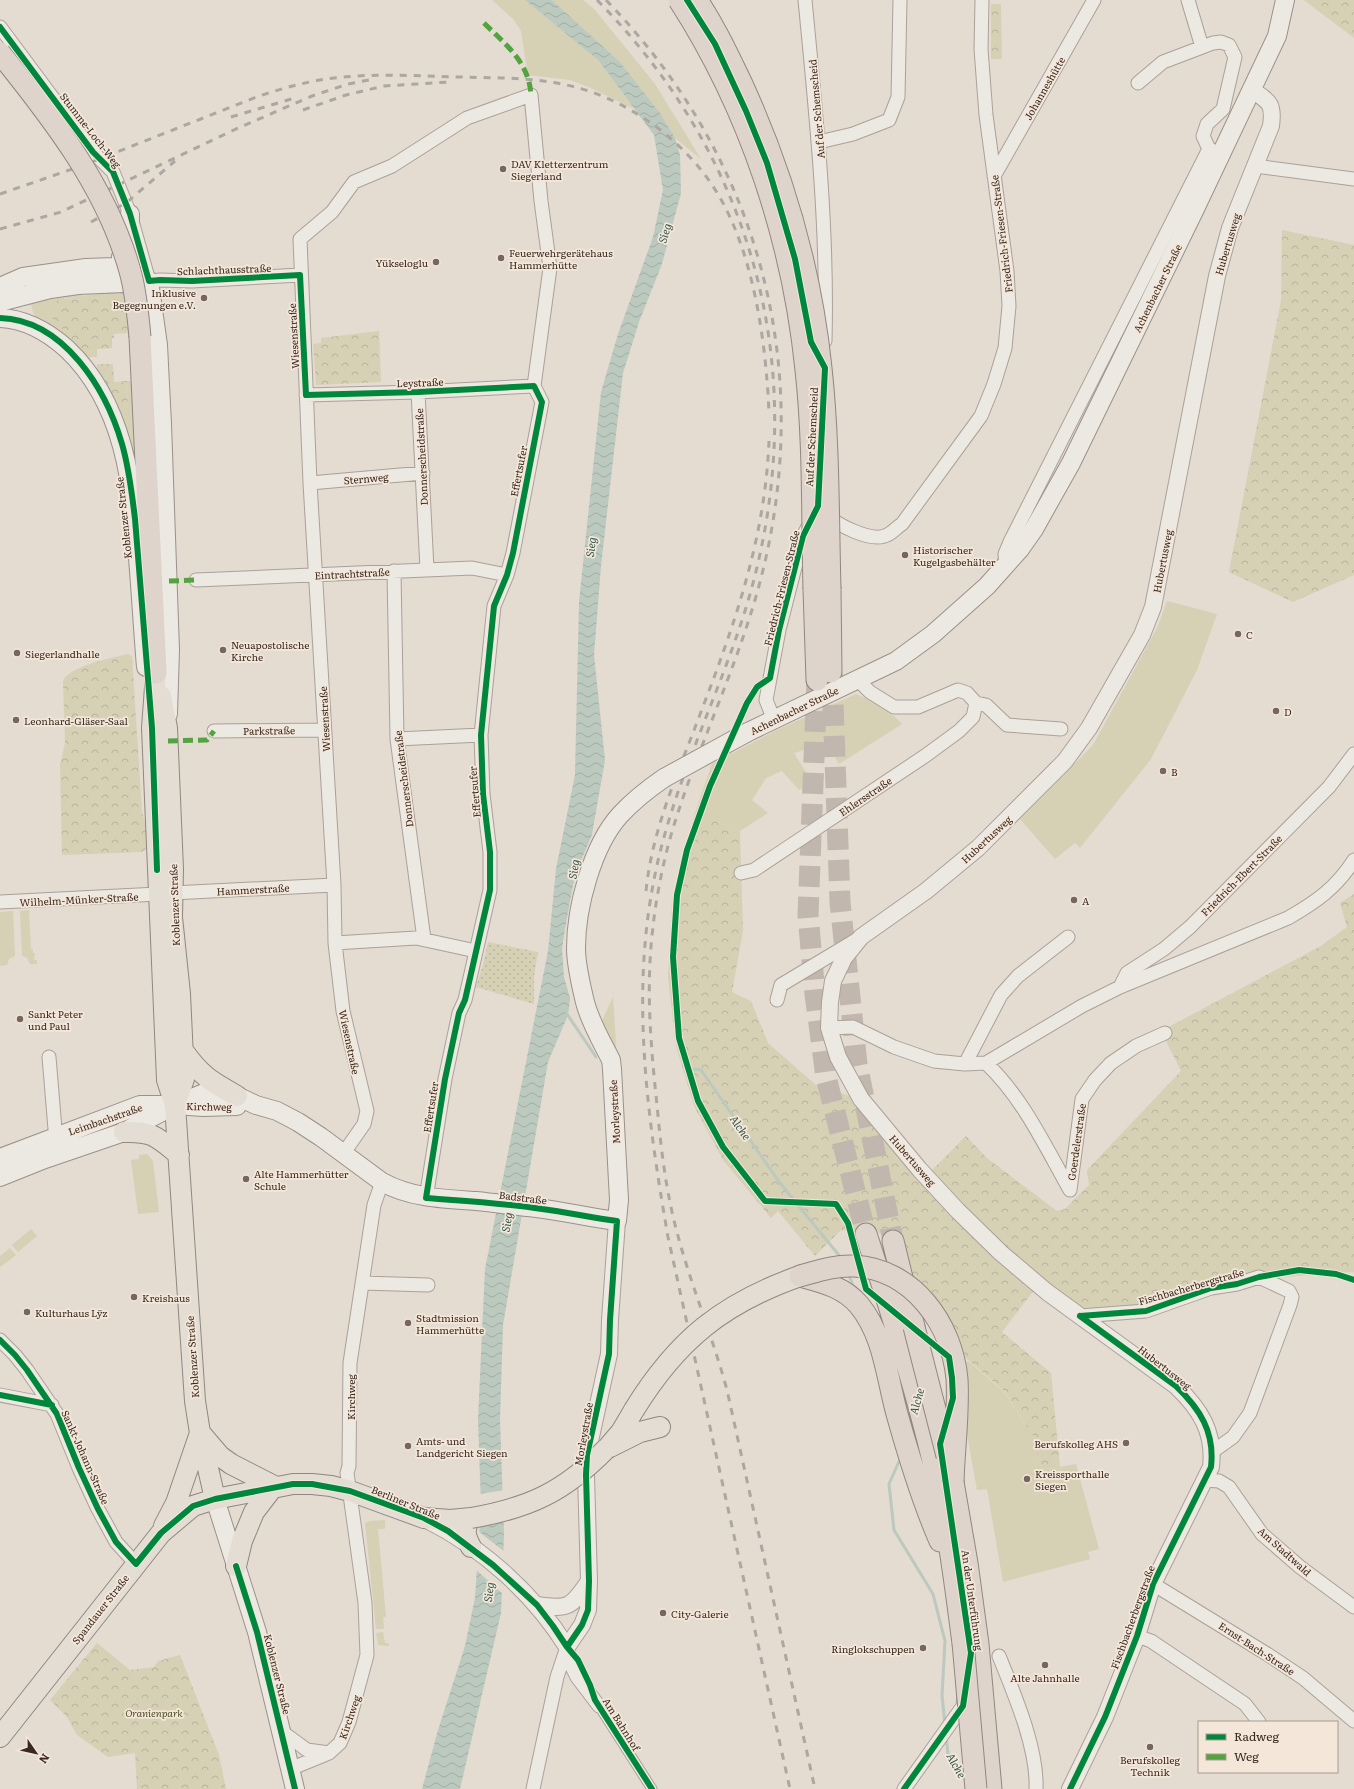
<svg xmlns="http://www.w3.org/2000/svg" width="1354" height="1789" font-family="Literata,serif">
	<defs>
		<pattern id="forest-crowns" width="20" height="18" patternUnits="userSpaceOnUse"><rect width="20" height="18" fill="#d6d0b5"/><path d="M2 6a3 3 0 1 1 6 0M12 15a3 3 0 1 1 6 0" fill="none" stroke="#b8b39b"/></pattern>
		<pattern id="garden-dots" width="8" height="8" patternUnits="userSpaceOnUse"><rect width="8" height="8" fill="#d6d0b5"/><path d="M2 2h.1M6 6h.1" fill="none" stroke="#b8b39b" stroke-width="1.8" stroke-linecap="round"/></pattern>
		<pattern id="water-waves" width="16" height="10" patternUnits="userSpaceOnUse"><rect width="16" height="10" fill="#bbc9be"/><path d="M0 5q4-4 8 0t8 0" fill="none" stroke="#a2ada3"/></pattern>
	</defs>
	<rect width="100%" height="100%" fill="#e4dbd1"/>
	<path fill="#d6d0b5" d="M492 0H525L598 60 634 109 591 88 570 80 528 75 521 31 514 20Z
		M552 0H583L595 10 655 84 701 159 675 138 660 113 620 62Z
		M78 293 84 296 89 295C83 302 74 298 65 298L59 325 86 351 97 352V357H90L91 368 128 410 127 381H134L140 513 127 442 34 315 30 302 52 294Z
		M1167 601 1217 614 1197 670 1151 759 1080 848 1075 843 1055 859 1020 819 1093 745 1158 626Z
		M856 694 884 706 902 724 839 764 825 741 811 748 794 753 812 782 799 790 782 771 766 778 752 800 768 813 740 831 695 813 712 764 777 730Z
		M29 910 31 949H33V953H35L34 960H37V964H30L27 958 22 955 20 911Z
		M13 911 15 956 9 959 7 965 0 966V912Z
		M613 997 617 1059 601 1023Z
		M147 1154 153 1161 159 1212 138 1214 131 1160 139 1159V1155Z
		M31 1229 37 1236 18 1252 12 1245Z
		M10 1248 16 1255 0 1267V1256Z
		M968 1361 1005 1393 1033 1436 1042 1470 1076 1464 1099 1549 1088 1552 1090 1559 1003 1582 987 1489 977 1490 963 1412 959 1367Z
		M385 1520V1529H378L386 1617H383L384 1629H376L365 1523 370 1521Z
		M383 1632 385 1643H389V1646L378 1645 376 1633Z"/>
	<path fill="url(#forest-crowns)" d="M1304 0H1354V38Z
		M991 4H1001L1002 59H991Z
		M1282 230 1354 245V575L1293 602 1229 572 1281 300Z
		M123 291 130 333 114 334V338H112V348L97 349V352L86 351 79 346 50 316C54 285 77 308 89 295Z
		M379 331 381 382 316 385 313 344 321 343V338Z
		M97 364H113L114 382 127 381 128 410 120 419 91 368 97 367Z
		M128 654 132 656 142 812 146 826V849L142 852 62 855 60 765 65 743 63 681C69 666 112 658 128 654Z
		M695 813 740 831 743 931 732 992 751 1001 768 1043 816 1085 868 1102 931 1171 966 1136 987 1158 1057 1211 1065 1209 1089 1185 1087 1170 1181 1071 1161 1031 1321 946 1347 927 1340 903 1354 894V1272L1243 1280 1097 1324 1034 1290 1002 1332 1051 1373 1060 1467 1042 1470 1033 1436 1005 1392 966 1358 950 1322 913 1276 902 1235 841 1230 815 1256 778 1211 771 1218 723 1160 694 1106 676 1046 668 977 672 904Z
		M97 1643 130 1670 154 1667 158 1661 180 1655 219 1755 226 1789H137L135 1753 108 1757 77 1735 67 1717 50 1700Z"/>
	<path fill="url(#garden-dots)" d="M488 942 538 952 534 976V1004L476 987 483 965Z"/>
	<path fill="url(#water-waves)" d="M525 0H552L620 62 660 113 675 138 680 155 681 193 662 264 639 322 623 373 601 566 594 655 605 760 591 840 568 1015 548 1062 503 1325 500 1420 504 1534 501 1613 460 1789H422L438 1730 465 1646 475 1598 481 1506 478 1419 485 1269 548 951 556 869 575 775 579 602 601 392 618 334 653 237 663 190 654 135 598 60Z"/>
	<path fill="#e4dbd1" d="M594 830 578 962 571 1002 564 977 562 949 565 929 573 885 580 863Z
		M505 1490 506 1519 478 1525 479 1494Z
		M478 1531 505 1552 503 1594 475 1569Z"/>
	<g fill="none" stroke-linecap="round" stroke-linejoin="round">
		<path stroke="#bbc9be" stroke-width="3" d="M567 1014 596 1057
			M694 1069 701 1070 780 1183 842 1259
			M848 1273 854 1288
			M876 1313 885 1322
			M901 1457 889 1484 894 1530 933 1594 945 1641 942 1696 945 1724
			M946 1736 948 1754 966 1781"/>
		<path stroke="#c2b7ae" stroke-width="21" stroke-dasharray="21 10" stroke-linecap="butt" d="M832 674 840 902 857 1064 893 1241
			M817 680 808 915 815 994 826 1077 866 1234"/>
		<g stroke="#aaa199" stroke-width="11">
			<path id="pedestrian" d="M599 1706 652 1789"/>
		</g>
		<g stroke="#aaa199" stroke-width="15">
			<path id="minor" d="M805 0C816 114 828 227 825 341
				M1188 0 1202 47
				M0 27 93 152 113 172 130 214 149 281 160 280 192 281 300 275
				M1138 83 1163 62 1213 43 1221 42 1229 45 1235 57 1223 109 1207 124 1203 136 1209 149 1216 152
				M819 142 853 134 889 120 898 97 900 0
				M1255 166 1354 179
				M994 176 1094 0
				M418 392 427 569
				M306 395 418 392 534 386
				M310 483 423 473
				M826 514C837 525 872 543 887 535 892 533 897 527 902 524L981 416 994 384 1005 348 1009 306 1007 271 986 115 981 49 982 0
				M1006 565 1005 554 1010 542 1209 149
				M394 571 397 739 424 939
				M196 580 472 568 507 575
				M857 679 870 692 894 707H918L958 690 967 693 976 703 986 705 1007 725 1061 729
				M774 720 766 700 779 630 803 536 810 523
				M214 731 324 730
				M397 739 481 735
				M741 873 754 870 925 756 959 731 973 717 976 703
				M172 893 334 885
				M0 902 158 894
				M335 943 416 938 476 951
				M1120 987 1127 973 1164 949 1190 927 1329 787 1354 754
				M777 1000 781 985 856 940
				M829 1028 853 1027 894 1047 934 1061 965 1064 986 1063 1082 1006 1120 987 1288 918C1316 902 1336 888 1354 860
				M49 1057 55 1129 58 1136
				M986 1063C1023 1098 1045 1146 1070 1190
				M965 1064 1001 995 1018 976 1068 937
				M343 1154 364 1124 367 1111 343 1011 335 943 334 885 310 483 300 239 332 212 354 182 392 166 467 118 531 95 541 201 550 268 534 386 542 402 513 553 507 575 494 606 481 735 483 794 490 852V890L465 1000 459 1013 445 1079 426 1198
				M1070 1190 1082 1099 1095 1080 1111 1063 1136 1046 1165 1033
				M362 1283 428 1285
				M1080 1316 1146 1311 1211 1288 1237 1284 1259 1277 1289 1291 1292 1297 1290 1305 1250 1413 1233 1437 1212 1452
				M0 1340 15 1355 27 1370 57 1414 79 1468 98 1509 116 1542 136 1564
				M0 1395 52 1405
				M1204 1480 1219 1481 1229 1487 1262 1534 1300 1567 1354 1607
				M1153 1584 1267 1654 1303 1678 1354 1721
				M1137 1636 1151 1641 1245 1704 1259 1722
				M567 1647 571 1665 577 1677 599 1706
				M999 1656C1014 1693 1038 1749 1036 1789
				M281 1731 307 1750 329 1753
				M290 1769 329 1753 340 1743 349 1722 367 1655 365 1603 347 1473 349 1466 350 1363 374 1205 382 1182
				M533 1789 557 1677 567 1647
				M904 1789 963 1706 964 1696"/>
		</g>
		<g stroke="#aaa199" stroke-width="18">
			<path id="tertiary" d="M427 1520C483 1548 534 1594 567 1647L582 1625 588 1610 589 1581 586 1475 587 1455 609 1354 610 1320 617 1221
				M537 1605C568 1610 572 1607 589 1581
				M1070 1789 1105 1717 1137 1636 1153 1584 1211 1467C1215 1432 1200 1409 1176 1386L1047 1292 1001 1253 958 1211 920 1170 861 1099 838 1057 829 1028 830 1002 833 981 844 958 861 937 926 891 978 848 1065 761 1089 728 1142 635 1153 607 1217 276 1230 228 1271 126C1274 104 1270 102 1252 90"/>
		</g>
		<g stroke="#9a918a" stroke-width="20">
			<path id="secondary" d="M121 257C129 243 130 230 130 214
				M149 281 158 345 162 424 170 650 168 714
				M0 287 23 277 86 268 113 267 130 269 141 275
				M0 302 50 289 78 285 147 282
				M0 318C26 319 48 332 67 349 124 403 133 484 138 558 141 595 143 631 146 667
				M748 732 896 661 933 634 987 586 1020 549 1034 529 1071 463 1193 213 1277 36 1285 0
				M0 1158 140 1105H175L203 1107 237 1106
				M0 1177 45 1159 124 1132 175 1105 204 1093 237 1096 256 1105 277 1111 298 1122 321 1137 382 1182C411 1198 444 1199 476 1201 496 1203 516 1206 536 1208 564 1211 590 1218 617 1221L619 1200 612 1069 611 1060C602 1042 590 1022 585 1002 581 985 576 966 576 948 576 908 592 846 620 815 633 801 648 789 664 778
				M215 1499 257 1632 295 1789"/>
		</g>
		<g stroke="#908780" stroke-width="22">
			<path id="primary" d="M156 673 152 728 167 1080 175 1105 195 1401 200 1433 215 1499
				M161 696 167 728 173 869 172 917 180 994 184 1079 175 1105
				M182 1049C200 1075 210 1081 237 1096
				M124 1132C153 1131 157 1137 179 1155
				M202 1435 220 1456 231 1464 274 1486
				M609 1446 621 1432 634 1410
				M606 1449 640 1432 660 1427
				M471 1518C463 1528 465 1536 471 1547
				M164 1526 176 1503 200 1433
				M236 1566 242 1541 254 1512 274 1486
				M0 1737 161 1533 193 1506 215 1499 293 1484H312L331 1486 350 1491 424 1518 450 1520 471 1518"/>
		</g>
		<g stroke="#908780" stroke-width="23">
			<path id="trunk" d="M140 337 156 673
				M814 589 817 680
				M830 589 831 672
				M866 1234C893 1317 920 1401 939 1487 950 1538 956 1591 963 1643
				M893 1241 914 1327
				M800 1276C822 1282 844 1287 859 1305 884 1335 887 1378 897 1414 909 1457 922 1500 940 1541
				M953 1482 967 1563 978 1644 991 1789"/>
		</g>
		<use href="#pedestrian" stroke="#ece8e2" stroke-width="9"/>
		<use href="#minor" stroke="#ece8e2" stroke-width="13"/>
		<use href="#tertiary" stroke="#ece8e2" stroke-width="16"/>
		<use href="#secondary" stroke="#ece8e2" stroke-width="18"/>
		<use href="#primary" stroke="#e4ddd4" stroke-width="20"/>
		<use href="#trunk" stroke="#ded4cb" stroke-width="21"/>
		<path stroke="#ada7a1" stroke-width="3" stroke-dasharray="7 7" stroke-linecap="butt" d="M597 0C762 167 814 388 745 611 716 703 670 790 653 885 631 1001 648 1122 668 1237L790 1789
			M606 0C768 167 821 391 751 613 727 690 691 764 669 842 661 873 655 904 652 936 646 992 651 1049 657 1105 661 1149 666 1193 678 1236 692 1288 713 1338 727 1390L815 1789
			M303 110 346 95 384 86 449 82
			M231 117 298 97
			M0 194 84 165 259 96C284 88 308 81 334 78 375 73 417 76 458 77 497 78 537 77 575 87 606 95 634 110 659 129 682 147 701 167 716 191 754 252 766 343 769 413
			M91 222 126 203 175 161
			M0 229 61 212 236 129 312 96 348 84 369 80
			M646 891C652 830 678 773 699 717 734 626 765 540 769 441"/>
		<g stroke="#9a918a" stroke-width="20" stroke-linecap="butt">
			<path id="secondary-bridge" d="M664 778 748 732"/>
		</g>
		<g stroke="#908780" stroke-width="22" stroke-linecap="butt">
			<path id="primary-bridge" d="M634 1410C677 1340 723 1303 800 1276
				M471 1518C529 1508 564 1492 606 1449"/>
		</g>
		<g stroke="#908780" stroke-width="23" stroke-linecap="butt">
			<path id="trunk-bridge" d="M679 0C750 110 793 241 806 370 814 442 812 516 814 589
				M697 0C715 27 728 55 742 84 783 174 811 270 821 368 829 441 828 516 830 589
				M0 53C53 119 107 188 130 271 136 292 138 315 140 337
				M800 1276C818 1271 835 1265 854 1266 913 1269 952 1324 957 1379 959 1413 954 1448 953 1482
				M914 1327 947 1456
				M963 1643 976 1789"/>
		</g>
		<use href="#secondary-bridge" stroke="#ece8e2" stroke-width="18"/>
		<use href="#primary-bridge" stroke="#e4ddd4" stroke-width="20"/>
		<use href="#trunk-bridge" stroke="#ded4cb" stroke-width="21"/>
		<path stroke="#53a341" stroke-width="5" stroke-dasharray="10 5" stroke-linecap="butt" d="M484 23C506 45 529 62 531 95
			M169 581 196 580
			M168 741 207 740 214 731"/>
		<g stroke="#f4e7d9" stroke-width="8">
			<path id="cycleway" d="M687 0 715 44 746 111 767 163 795 259 811 342 825 368 818 506 803 536 779 630 770 678 757 687 747 703 710 786 687 850 677 895 673 957 679 1038 698 1101 723 1147 765 1201 836 1204 848 1223 866 1289 949 1357 952 1378 953 1398 940 1444 971 1653 963 1706 904 1789
				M0 27 93 152 113 172 130 214 149 281 160 280 192 281 300 275 306 395 418 392 534 386 542 402 513 553 507 575 494 606 481 735 483 794 490 852V890L465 1000 459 1013 445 1079 426 1198C465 1201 504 1203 542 1209 567 1212 592 1218 617 1221L610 1320 609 1354 587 1455 586 1475 589 1581 588 1610 582 1625 567 1647
				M0 318C64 320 106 389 122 444 129 468 132 493 135 519L152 728 157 870
				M1080 1316 1146 1311 1211 1288 1237 1284 1259 1277 1299 1270 1336 1274 1354 1280
				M0 1340 15 1355 27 1370 57 1414 79 1468 98 1509 116 1542 136 1564 161 1533 193 1506 215 1499 293 1484H312L350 1491 424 1518 448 1531 493 1565 537 1605 553 1626 567 1647 578 1660 590 1685 595 1700 652 1789
				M0 1395 52 1405
				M236 1566 257 1632 295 1789
				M1070 1789 1105 1717 1137 1636 1153 1584 1211 1467C1215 1432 1200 1409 1176 1386L1080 1316"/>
		</g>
		<use href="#cycleway" stroke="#00873e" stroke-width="6"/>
	</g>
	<g fill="#75675f" stroke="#f4e7d9" stroke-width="1.5">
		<circle cx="503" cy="169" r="4"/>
		<circle cx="501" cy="258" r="4"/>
		<circle cx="436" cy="262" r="4"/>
		<circle cx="204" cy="298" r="4"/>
		<circle cx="905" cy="555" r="4"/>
		<circle cx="1238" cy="634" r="4"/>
		<circle cx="223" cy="650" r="4"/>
		<circle cx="17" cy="653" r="4"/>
		<circle cx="1276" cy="711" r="4"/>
		<circle cx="16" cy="720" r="4"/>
		<circle cx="1163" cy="771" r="4"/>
		<circle cx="1074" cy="900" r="4"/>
		<circle cx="20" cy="1019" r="4"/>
		<circle cx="246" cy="1179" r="4"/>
		<circle cx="134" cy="1297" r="4"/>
		<circle cx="27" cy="1312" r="4"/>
		<circle cx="408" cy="1323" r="4"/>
		<circle cx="1126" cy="1443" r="4"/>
		<circle cx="408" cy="1446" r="4"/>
		<circle cx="1027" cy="1479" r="4"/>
		<circle cx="663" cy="1613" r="4"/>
		<circle cx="923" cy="1648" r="4"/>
		<circle cx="1045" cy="1665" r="4"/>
		<circle cx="1150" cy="1747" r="4"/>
	</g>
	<g text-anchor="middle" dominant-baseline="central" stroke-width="3.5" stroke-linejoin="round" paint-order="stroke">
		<g font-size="10" fill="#392921" stroke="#f4e7d9">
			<text transform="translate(1044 88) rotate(-60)">Johanneshütte</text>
			<text transform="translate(816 109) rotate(-95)">Auf der Schemscheid</text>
			<text transform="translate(91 130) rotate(52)">Stumme-Loch-Weg</text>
			<text transform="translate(1001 234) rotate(-97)">Friedrich-Friesen-Straße</text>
			<text transform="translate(1227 244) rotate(-73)">Hubertusweg</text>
			<text transform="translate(224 269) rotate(-2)">Schlachthausstraße</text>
			<text transform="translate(1157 288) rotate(-64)">Achenbacher Straße</text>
			<text transform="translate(293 336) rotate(-93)">Wiesenstraße</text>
			<text transform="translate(420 382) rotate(-2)">Leystraße</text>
			<text transform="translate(811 437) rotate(-87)">Auf der Schemscheid</text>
			<text transform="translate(421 457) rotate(-93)">Donnerscheidstraße</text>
			<text transform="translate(518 471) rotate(-79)">Effertsufer</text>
			<text transform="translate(366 478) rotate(-5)">Sternweg</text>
			<text transform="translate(123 518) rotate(-96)">Koblenzer Straße</text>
			<text transform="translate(1162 561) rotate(-79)">Hubertusweg</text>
			<text transform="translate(352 573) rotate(-3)">Eintrachtstraße</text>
			<text transform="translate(781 588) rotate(-76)">Friedrich-Friesen-Straße</text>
			<text transform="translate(794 710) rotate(-26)">Achenbacher Straße</text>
			<text transform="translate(324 719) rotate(-93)">Wiesenstraße</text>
			<text transform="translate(269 730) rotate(-1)">Parkstraße</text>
			<text transform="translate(403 779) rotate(-97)">Donnerscheidstraße</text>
			<text transform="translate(474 792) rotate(-95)">Effertsufer</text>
			<text transform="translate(865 796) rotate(-34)">Ehlersstraße</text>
			<text transform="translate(986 839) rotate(-43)">Hubertusweg</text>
			<text transform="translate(1241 875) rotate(-45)">Friedrich-Ebert-Straße</text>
			<text transform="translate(253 889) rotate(-3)">Hammerstraße</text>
			<text transform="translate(79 899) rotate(-3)">Wilhelm-Münker-Straße</text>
			<text transform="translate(174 905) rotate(-92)">Koblenzer Straße</text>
			<text transform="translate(350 1042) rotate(78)">Wiesenstraße</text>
			<text transform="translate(209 1106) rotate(1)">Kirchweg</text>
			<text transform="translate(430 1107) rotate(-81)">Effertsufer</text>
			<text transform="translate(614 1112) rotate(-93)">Morleystraße</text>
			<text transform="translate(105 1119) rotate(-19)">Leimbachstraße</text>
			<text transform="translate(1076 1142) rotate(-82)">Goerdelerstraße</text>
			<text transform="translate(913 1160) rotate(49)">Hubertusweg</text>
			<text transform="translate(523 1197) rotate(7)">Badstraße</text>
			<text transform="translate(1191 1286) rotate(-16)">Fischbacherbergstraße</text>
			<text transform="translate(192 1357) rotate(-94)">Koblenzer Straße</text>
			<text transform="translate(1165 1367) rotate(38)">Hubertusweg</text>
			<text transform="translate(350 1397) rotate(-90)">Kirchweg</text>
			<text transform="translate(583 1434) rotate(-80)">Morleystraße</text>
			<text transform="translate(86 1457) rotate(66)">Sankt-Johann-Straße</text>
			<text transform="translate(406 1502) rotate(22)">Berliner Straße</text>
			<text transform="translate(1285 1551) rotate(42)">Am Stadtwald</text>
			<text transform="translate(973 1600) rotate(82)">An der Unterführung</text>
			<text transform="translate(100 1609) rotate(-52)">Spandauer Straße</text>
			<text transform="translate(1132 1617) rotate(-70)">Fischbacherbergstraße</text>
			<text transform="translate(1257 1648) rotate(33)">Ernst-Bach-Straße</text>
			<text transform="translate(278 1674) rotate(76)">Koblenzer Straße</text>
			<text transform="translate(349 1717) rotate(-71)">Kirchweg</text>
			<text transform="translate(622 1724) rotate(58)">Am Bahnhof</text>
		</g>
		<g font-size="10" fill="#392921" stroke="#f4e7d9" text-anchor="start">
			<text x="511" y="163">DAV Kletterzentrum<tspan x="511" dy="12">Siegerland</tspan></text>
			<text x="509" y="252">Feuerwehrgerätehaus<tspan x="509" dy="12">Hammerhütte</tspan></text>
			<text x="428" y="262" text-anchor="end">Yükseloglu</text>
			<text x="196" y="292" text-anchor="end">Inklusive<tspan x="196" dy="12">Begegnungen e.V.</tspan></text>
			<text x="913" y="549">Historischer<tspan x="913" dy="12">Kugelgasbehälter</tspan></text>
			<text x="1246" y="634">C</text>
			<text x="231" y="644">Neuapostolische<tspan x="231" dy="12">Kirche</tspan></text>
			<text x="25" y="653">Siegerlandhalle</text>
			<text x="1284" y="711">D</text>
			<text x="24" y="720">Leonhard-Gläser-Saal</text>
			<text x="1171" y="771">B</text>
			<text x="1082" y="900">A</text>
			<text x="28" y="1013">Sankt Peter<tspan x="28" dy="12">und Paul</tspan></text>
			<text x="254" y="1173">Alte Hammerhütter<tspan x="254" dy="12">Schule</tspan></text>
			<text x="142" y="1297">Kreishaus</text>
			<text x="35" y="1312">Kulturhaus Lÿz</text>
			<text x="416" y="1317">Stadtmission<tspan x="416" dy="12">Hammerhütte</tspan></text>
			<text x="416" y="1440">Amts- und<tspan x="416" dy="12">Landgericht Siegen</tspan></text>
			<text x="1118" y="1443" text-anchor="end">Berufskolleg AHS</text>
			<text x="1035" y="1473">Kreissporthalle<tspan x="1035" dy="12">Siegen</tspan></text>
			<text x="671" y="1613">City-Galerie</text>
			<text x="915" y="1648" text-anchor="end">Ringlokschuppen</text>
			<text x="1045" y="1677" text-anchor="middle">Alte Jahnhalle</text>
			<text x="1150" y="1759" text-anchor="middle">Berufskolleg<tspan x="1150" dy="12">Technik</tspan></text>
		</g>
		<g font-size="10" font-style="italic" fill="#515429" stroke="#f4e7d9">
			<text x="154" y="1712">Oranienpark</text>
		</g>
		<g font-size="11" font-style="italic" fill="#32584e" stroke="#f4e7d9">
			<text transform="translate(664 233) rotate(-74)">Sieg</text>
			<text transform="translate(590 547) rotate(-83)">Sieg</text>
			<text transform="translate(573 869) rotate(-81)">Sieg</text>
			<text transform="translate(741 1127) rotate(55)">Alche</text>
			<text transform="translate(506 1222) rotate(-80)">Sieg</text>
			<text transform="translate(916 1401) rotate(-74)">Alche</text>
			<text transform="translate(488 1592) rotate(-83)">Sieg</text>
			<text transform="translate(957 1765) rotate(60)">Alche</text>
		</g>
	</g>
	<rect x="1198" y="1721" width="140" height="52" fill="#f4e7d9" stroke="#a99b8f"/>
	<rect x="1206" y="1734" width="20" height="6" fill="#00873e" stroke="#a99b8f"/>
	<text x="1234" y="1741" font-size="12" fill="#392921">Radweg</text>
	<rect x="1206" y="1754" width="20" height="6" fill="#53a341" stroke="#a99b8f"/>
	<text x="1234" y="1761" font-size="12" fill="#392921">Weg</text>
	<g transform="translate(36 1753) rotate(124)" stroke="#f4e7d9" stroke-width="3" paint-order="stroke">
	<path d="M0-3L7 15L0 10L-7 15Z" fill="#392921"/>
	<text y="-6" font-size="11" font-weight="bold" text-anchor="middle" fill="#392921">N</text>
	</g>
</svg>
